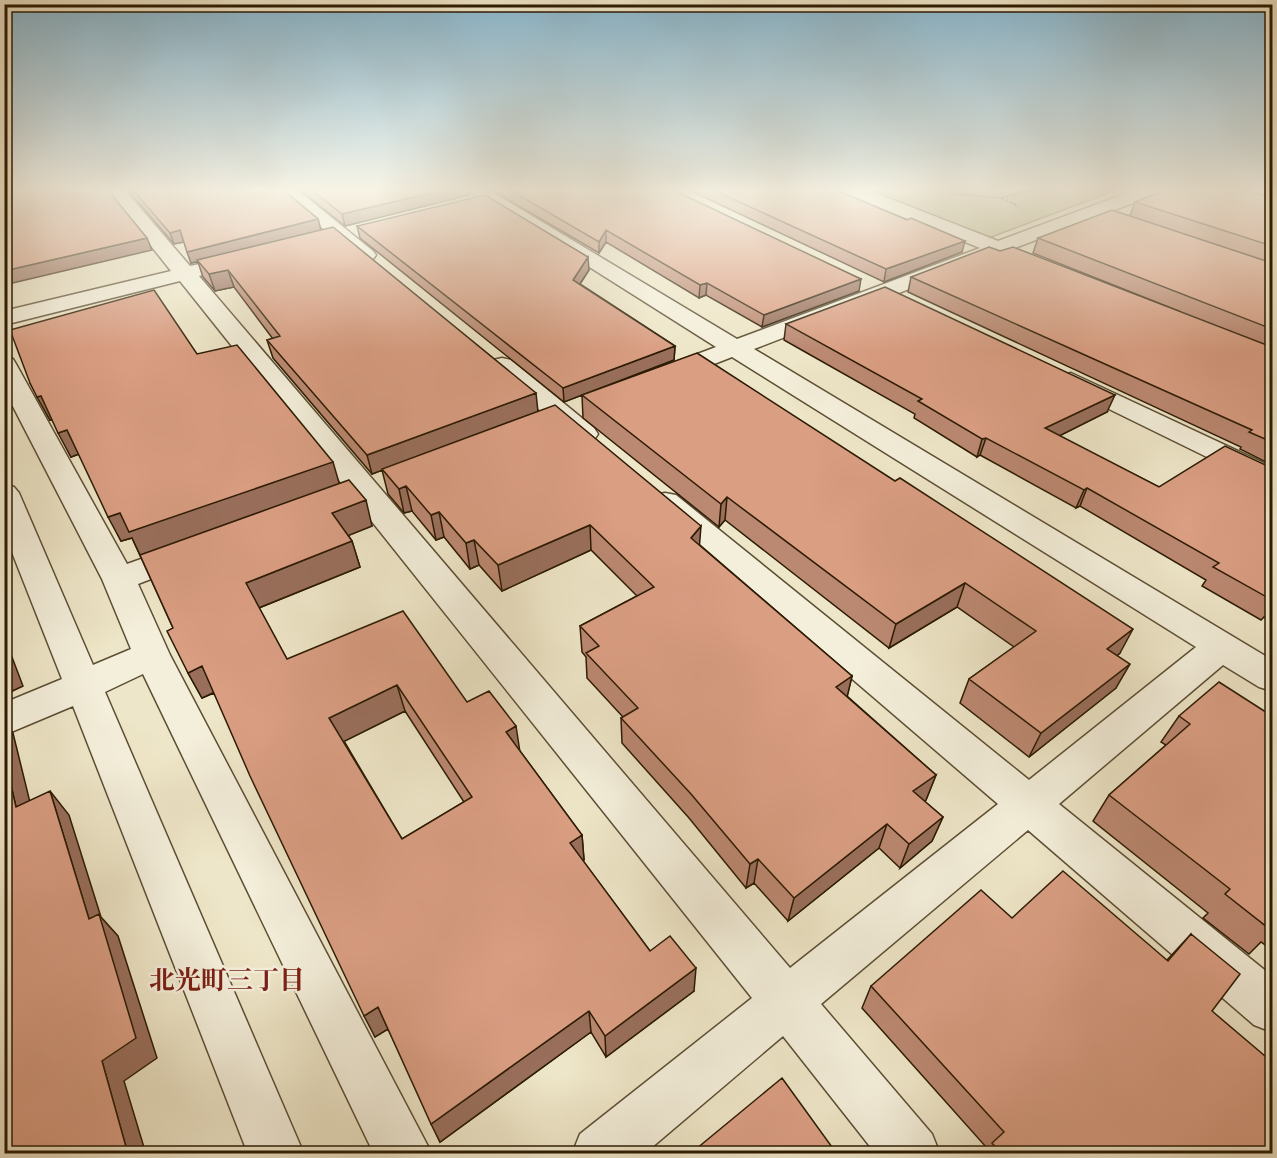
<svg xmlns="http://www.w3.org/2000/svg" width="1277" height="1158" font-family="Cardo,'Noto Serif JP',serif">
	<rect width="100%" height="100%" fill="#eee6c8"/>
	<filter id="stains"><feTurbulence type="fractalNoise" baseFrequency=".00333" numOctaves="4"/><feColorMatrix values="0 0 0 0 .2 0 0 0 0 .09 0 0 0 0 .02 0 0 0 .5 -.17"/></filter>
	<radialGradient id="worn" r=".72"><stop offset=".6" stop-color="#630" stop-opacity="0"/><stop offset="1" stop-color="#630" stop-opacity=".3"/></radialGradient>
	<path fill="#bfc392" stroke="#766f4a" stroke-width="1.5" d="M865 189H1119L989 238Z"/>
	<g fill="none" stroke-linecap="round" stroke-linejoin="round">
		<g stroke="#5c4e34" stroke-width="3">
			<path id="street" d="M106 189H124L190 266 204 263 211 265 214 269 211 273 199 276 790 968 998 804 654 509 650 502 654 495 665 493 676 495 1029 780 1196 647 732 357 673 380 664 382 655 380 652 375 655 370 716 347 466 189H487L737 339 980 248 844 193 841 189H865L998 241 1138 189H1162L1159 193 1015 248 1017 252 1014 256 1007 258 997 255 754 349 1272 660V691L1259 687 1223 665 1059 804 1272 976V1032L1254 1025 1028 830 821 1004 932 1134 940 1154H876L783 1036 644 1154H572L580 1134 752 998 180 281 4 325V311L171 271Z
				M276 189H296L373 251 376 255 373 259H359Z
				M4 357 13 359 16 364 127 564 189 542 200 546 205 553 200 560 138 584 170 655 432 1154H374L143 674 105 692 304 1154H248L73 706 4 735V703L62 679 4 532V484L14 487 19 493 93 665 131 649 102 579 4 389Z
				M502 358 511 360 594 428 598 434 594 440 584 442 574 440 493 370 490 365 493 360Z
				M1071 373 1272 467V487L1262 484 1062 386 1058 381 1062 376Z"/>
		</g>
		<path stroke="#2c1b03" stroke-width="2" stroke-dasharray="3 1.5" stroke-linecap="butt" d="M956 194 1001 198 1036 189
			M1001 198 1018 206"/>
		<use href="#street" fill="#f4efdb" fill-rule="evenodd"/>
	</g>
	<path fill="#bb8871" stroke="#2c1b03" stroke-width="1.5" fill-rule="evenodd" d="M127 189H282L318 219 321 230 700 545 852 676 847 696 936 775 926 800 924 801 943 817 932 841 900 868 879 848 788 921 754 883 746 888 689 818 622 743 621 718 623 717 587 678 586 657 582 652 580 626 637 596 591 550 502 591 479 565 470 569 444 537 436 540 412 511 404 513 388 494 382 470 372 474 273 358 267 340 273 339 234 287 215 291 203 277 198 262 191 263 184 242 174 244Z
		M299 189H468L469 195 345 226Z
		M490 189H671L859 291 762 327 706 295 699 298 606 242 599 253Z
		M687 189H834L962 252 884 282Z
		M1168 189H1272V465L1240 449 1241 447 908 292 911 277 1000 251 1181 312 1033 253 1038 238 1130 216 1135 202Z
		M357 226 589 270 580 284 675 346 674 360 585 395 1120 653 1117 656 1116 688 1029 757 960 703 969 679 1014 647 957 607 889 648 725 520 719 527 583 418 582 395 564 402 360 238Z
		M786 324 1107 412 1059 436 1159 487 1272 468V623L1264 617 1261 620 1202 586 1206 580 1080 506 1076 508 980 455 977 457 914 418 915 414 784 340Z
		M197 354 340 484 372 526 348 535 352 541 360 567 259 608 287 659 467 702 520 751 582 835 584 860 583 861 650 951 694 991 606 1057 591 1032 440 1142 388 1029 375 1037 214 693 202 698 188 673 173 628 132 538 121 541 79 454 71 457 52 419 50 420 30 383ZM405 711 464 802 402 839 344 741Z
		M1179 716H1272V950L1261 942 1249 954 1203 918 1208 913 1093 821 1109 795 1166 745 1161 742Z
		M1012 918 1167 960 1191 934 1212 1011 1272 1154H983L987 1148 862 1008 871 986Z"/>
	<path fill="#996f5c" stroke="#2c1b03" stroke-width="1.5" d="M448 189H468L469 195 345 226 342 214Z
		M318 219 321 231 191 263 187 252Z
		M180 230 184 242 174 244 170 233Z
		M606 230V242L599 253V242Z
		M147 238 152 250 4 285V271Z
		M965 241 962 252 884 282 886 269Z
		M588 257 589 270 574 293 573 280Z
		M228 270 234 287 215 291 209 274Z
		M861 279 859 291 762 327 764 315Z
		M707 283 706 295 699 298 700 285Z
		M675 346 674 360 564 402 563 388Z
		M536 393 538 412 372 474 367 455Z
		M1115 395 1107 412 1039 446 1045 428Z
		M41 396 53 419 50 420 37 397Z
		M67 430 79 454 71 457 58 433Z
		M986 438 980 455 977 457 982 439Z
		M333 462 340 486 141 557 132 538 121 541 108 517 120 513Z
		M406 486 412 511 404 513 399 489Z
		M1087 488 1080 506 1076 508 1084 490Z
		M727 497 725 520 719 527 721 504Z
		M366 500 372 526 340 539 332 513Z
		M439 512 444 537 436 540 431 515Z
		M590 525 591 550 502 591 498 565Z
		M701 526 699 551 691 538Z
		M474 540 479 565 470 569 466 543Z
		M352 541 360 567 256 609 246 583Z
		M965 583 957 607 889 648 896 624Z
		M1133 629 1120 653 1095 673 1107 649Z
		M4 636 23 686 4 695Z
		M1130 664 1116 688 1029 757 1041 733Z
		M202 666 215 692 202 698 188 673Z
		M852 676 846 702 836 687Z
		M397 685 405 711 339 744 329 718Z
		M4 722 13 733 37 831 16 807 4 755Z
		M516 726 520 752 506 732Z
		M936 775 926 800 904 816 913 791Z
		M50 791 69 815 101 917 118 936 157 1058 124 1081 146 1154H128L102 1061 89 919Z
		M943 817 932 841 900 868 909 844Z
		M887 824 879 848 788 921 794 898Z
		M582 835 584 860 573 868 570 843Z
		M758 859 754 883 746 888 750 864Z
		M696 968 694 991 606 1057 605 1036Z
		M378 1007 388 1029 375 1037 364 1016Z
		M589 1011 591 1032 440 1142 431 1124Z"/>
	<path fill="#da9e83" stroke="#2c1b03" stroke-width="1.5" fill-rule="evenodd" d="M4 189H107L147 238 4 271Z
		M132 189H282L318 219 187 252 180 230 170 233Z
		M310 189H448L342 214Z
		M508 189H671L861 279 764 315 707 283 700 285 606 230 599 242Z
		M711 189H834L907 220 911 218 965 241 886 269Z
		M1168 189H1241L1272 198V246L1135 202Z
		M485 195 588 257 573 280 675 346 563 388 357 226Z
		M1112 210 1272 263V329L1038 238Z
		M333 227 536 393 367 455 267 340 280 336 228 270 209 274 197 260Z
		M989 247 1000 251 1013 247 1272 347V442L1249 432 1252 430 911 277Z
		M885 287 1115 395 1045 428 1159 487 1225 446 1272 468V600L1213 567 1219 563 1087 488 1084 490 986 438 982 439 918 401 922 399 786 324Z
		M154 290 197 354 237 345 333 462 129 532 120 513 108 517 67 430 58 433 41 396 37 397 30 383 10 330Z
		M697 353 895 481 900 478 1133 629 1107 649 1130 664 1041 733 969 679 1036 631 965 583 896 624 727 497 721 504 582 395Z
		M555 405 701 526 691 538 852 676 836 687 936 775 913 791 943 817 909 844 887 824 794 898 758 859 750 864 691 794 621 718 638 708 586 653 599 646 580 626 654 587 590 525 498 565 474 540 466 543 439 512 431 515 406 486 399 489 382 469Z
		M349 480 366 500 332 513 352 541 246 583 287 659 403 611 467 702 489 691 516 726 506 732 582 835 570 843 650 951 670 936 696 968 605 1036 589 1011 431 1124 378 1007 364 1016 250 776 202 666 188 673 167 631 173 628 140 555ZM397 685 472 797 402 839 329 718Z
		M1219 682 1272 716V931L1225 894 1230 889 1109 795 1190 724 1179 716Z
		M4 755 16 807 50 791 89 919 99 914 136 1038 102 1061 128 1154H4Z
		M1063 871 1168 961 1191 934 1240 974 1212 1011 1272 1062V1154H1002L992 1143 1004 1132 871 986 981 890 1012 918Z
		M782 1078 837 1154H690Z"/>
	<linearGradient id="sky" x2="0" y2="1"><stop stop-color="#89b9d2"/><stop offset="0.54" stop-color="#f7f4e6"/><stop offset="1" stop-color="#f7f4e6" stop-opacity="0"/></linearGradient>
	<rect width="1277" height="351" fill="url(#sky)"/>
	<g text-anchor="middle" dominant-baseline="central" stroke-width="5" stroke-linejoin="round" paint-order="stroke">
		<g font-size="26" font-weight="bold" fill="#7a1f14" stroke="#f4efdb">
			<text x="227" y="980">北光町三丁目</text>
		</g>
	</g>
	<rect width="1277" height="1158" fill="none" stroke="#eee6c8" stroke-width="24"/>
	<rect x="6" y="6" width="1265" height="1146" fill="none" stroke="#2c1b03" stroke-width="3"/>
	<rect x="12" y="12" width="1253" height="1134" fill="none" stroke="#2c1b03" stroke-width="1.5"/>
	<rect width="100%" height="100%" filter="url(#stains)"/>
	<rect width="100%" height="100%" fill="url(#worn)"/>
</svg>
